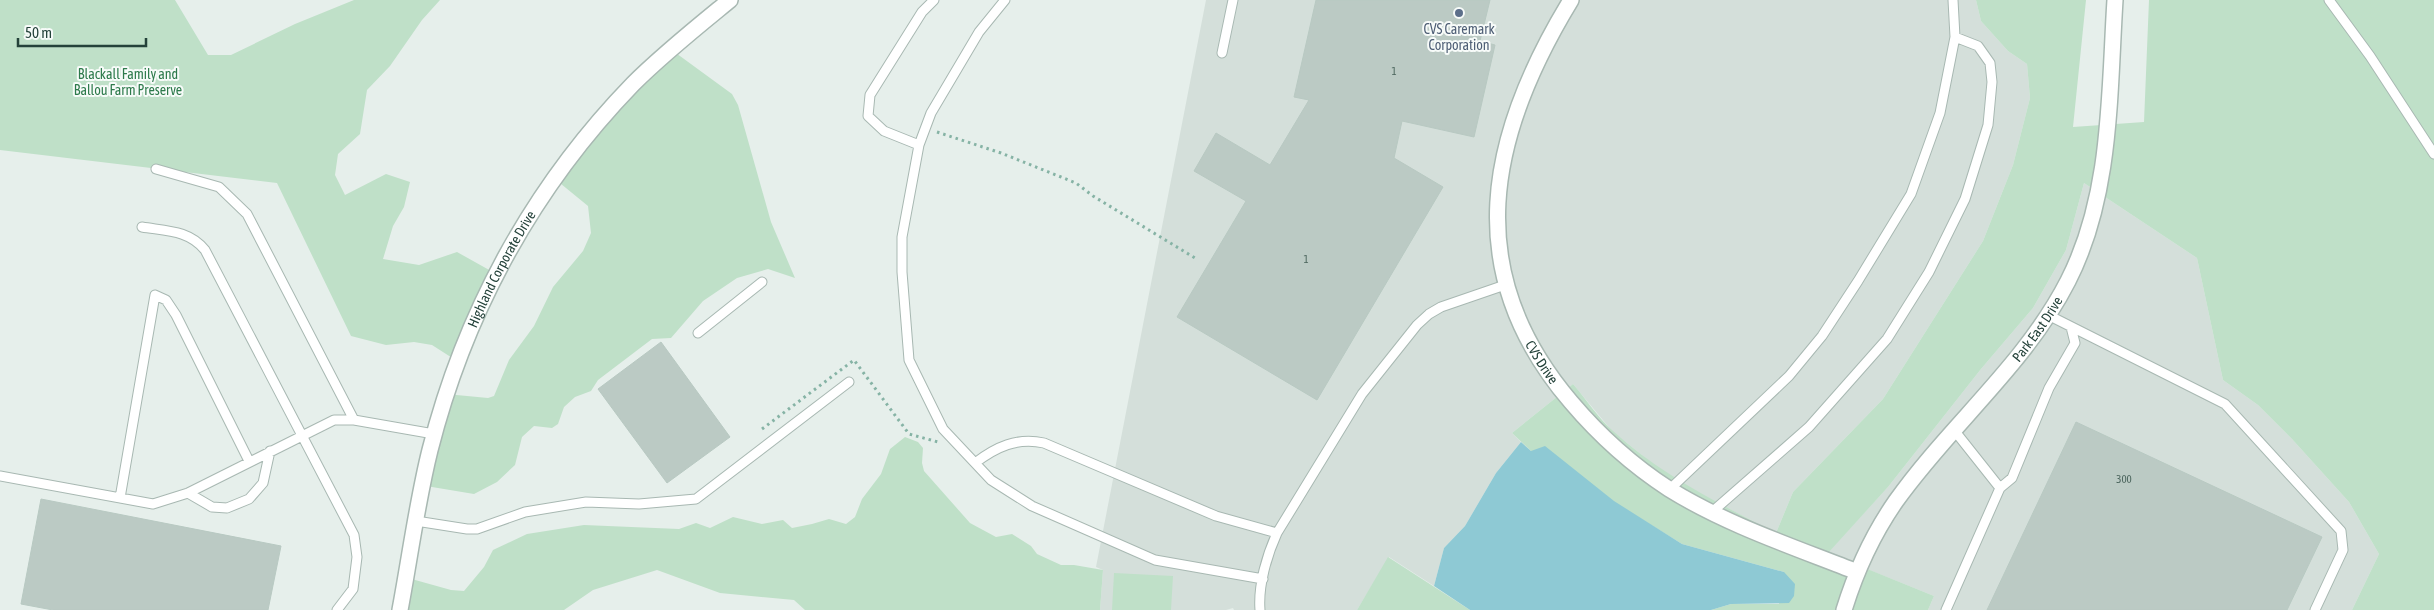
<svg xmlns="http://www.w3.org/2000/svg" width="2434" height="610" font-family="'Asap Condensed',sans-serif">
	<rect width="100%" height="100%" fill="#e6efeb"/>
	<path fill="#d4dfda" d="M1206 0H1976L1981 21 2008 51 2027 64 2030 98 2013 165 1983 241 1883 399 1793 492 1776 533 1708 498 1664 473 1612 431 1573 384 1512 433 1521 442 1496 473 1465 526 1444 548 1434 586 1389 557 1357 610H1234L1233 608 1226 610H1100L1103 570 1096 567Z
		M2084 183 2197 258 2223 380 2258 405 2292 439 2349 502 2379 554 2352 610H1928L1934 596 1827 553 1888 487 1981 369 2033 308 2066 250Z"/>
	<path fill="#bfe0c8" d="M0 0H175L208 55H231L295 24 354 0H440L422 20 390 66 367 90 360 134 338 154 335 175 345 195 386 174 410 182 404 207 393 226 383 259 419 265 457 252 491 271 457 361 432 345 414 342 386 345 351 336 277 183 0 150Z
		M1976 0H2086L2073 127 2144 122 2149 0H2434V610H2352L2379 554 2349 502 2292 439 2258 405 2223 380 2197 258 2084 183 2066 250 2033 308 1981 369 1888 487 1828 553 1934 596 1928 610H1711L1731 604H1779L1784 572 1682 544 1531 451 1512 433 1573 384C1586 399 1598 418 1613 431 1661 475 1718 503 1776 533L1793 492 1883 399 1983 241 2013 165 2030 98 2027 64 2008 51 1981 21Z
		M669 48 732 94 738 105 771 222 795 278 768 269 737 278 703 301 671 338 652 339 598 380 591 391 575 397 564 407 558 424 552 428 534 426 522 437 515 465 497 482 474 494 426 486 446 394 488 398 494 396 509 360 534 326 553 287 583 251 591 233 588 206 555 179Z
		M905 437 918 442 923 448 922 463 924 471 970 523 996 537 1012 534 1031 546 1037 554 1061 565H1074L1103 570 1100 610H805L794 600 720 593 657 570 593 590 564 610H399L408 578 451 590 464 591 484 567 493 550 527 534 584 525 679 529 696 523 710 528 733 517 762 524 783 520 792 528 812 524 829 519 846 524 855 517 862 499 881 474 890 449Z
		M1388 557 1470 610H1357Z
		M1114 573 1173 576 1171 610H1112Z"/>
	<path fill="#8ec9d4" d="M1521 442 1531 451 1545 446 1614 501 1682 544 1784 572 1795 584 1794 596 1789 603 1731 604 1711 610H1470L1434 586 1444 548 1465 526 1496 473Z"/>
	<path fill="#bbcac4" stroke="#b8c9c2" d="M1316 0H1490L1480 41 1495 45 1474 137 1402 121 1394 158 1443 187 1317 400 1177 317 1246 201 1194 171 1216 133 1270 165 1309 100 1294 97Z
		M661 342 730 437 667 483 598 389Z
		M2076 422 2322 537 2287 610H1987Z
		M41 499 281 546 268 610H53L21 604Z"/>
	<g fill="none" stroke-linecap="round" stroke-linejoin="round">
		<g stroke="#a8b8b2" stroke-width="11">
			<path id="service" d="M1005 0 979 32 931 113 919 145 902 237V272L909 360 943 429 991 480 1032 506 1155 560 1263 579
				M2329 0 2370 56 2434 154
				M1222 53 1233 0
				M919 145 884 131 868 116 870 95 922 12 934 0
				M156 169 219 187 247 214 354 420
				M142 227C166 231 189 230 205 250L354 535 357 557 353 589 337 610
				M2048 315 2225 404 2341 531 2343 550 2315 610
				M698 333 762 282
				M1954 430 2000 488
				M975 463C996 447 1017 437 1044 443L1216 516 1277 533
				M0 476 153 504 188 493 334 420H354L434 434
				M1670 489 1789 376 1822 336 1858 281 1911 194 1940 113 1955 37
				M188 493 212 507 227 508 249 499 263 483 270 451
				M120 498 155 295 166 300 176 315 249 461
				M1712 512 1809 427 1887 339 1929 272 1965 199 1988 125 1992 82 1990 63 1978 46 1955 37 1953 0
				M416 521 467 529H477L525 512 586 502 639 504 696 499 849 382
				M1260 610C1258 585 1267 555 1277 533L1362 394 1417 325 1429 314 1441 307 1505 285
				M1946 610 2000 488 2012 478 2049 388 2075 343 2071 327"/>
		</g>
		<g stroke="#a8b8b2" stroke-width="18">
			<g id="minor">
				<path id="s1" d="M1571 0C1488 136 1459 271 1571 402 1599 435 1632 465 1669 489 1727 525 1794 547 1857 572"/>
			</g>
		</g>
		<g stroke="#a8b8b2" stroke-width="18">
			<g id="tertiary">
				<path id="s2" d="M400 610C410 557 417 502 430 450 465 312 533 187 633 84 663 54 697 27 730 0"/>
				<path id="s3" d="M1844 610C1856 571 1873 534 1896 501 1950 425 2025 365 2068 281 2112 195 2109 94 2115 0"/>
			</g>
		</g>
		<path stroke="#86b3a5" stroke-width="3" stroke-dasharray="2.5 4" stroke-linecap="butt" d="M937 132 1001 153 1076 183 1093 196 1195 258
			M762 429 854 360 909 434 938 442"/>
		<use href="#service" stroke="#fff" stroke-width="9"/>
		<use href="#minor" stroke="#fff" stroke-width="15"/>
		<use href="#tertiary" stroke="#fff" stroke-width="15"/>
	</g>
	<circle fill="#5c6f8a" stroke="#f7fbf9" stroke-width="2" cx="1459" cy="13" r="5"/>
	<g text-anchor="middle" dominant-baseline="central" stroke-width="4" stroke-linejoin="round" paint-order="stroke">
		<g font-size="11" fill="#4a645c">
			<text x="1394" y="71">1</text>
			<text x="1306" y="259">1</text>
			<text x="2124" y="479">300</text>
		</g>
		<g font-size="14" fill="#4e5e75" stroke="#f7fbf9">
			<text x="1459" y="29">CVS Caremark<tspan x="1459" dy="16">Corporation</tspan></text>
		</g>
		<g font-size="14" fill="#2d7a4b" stroke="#f7fbf9">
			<text x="128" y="74">Blackall Family and<tspan x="128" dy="16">Ballou Farm Preserve</tspan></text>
		</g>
		<g font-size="14" fill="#24423a" stroke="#f7fbf9">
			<text stroke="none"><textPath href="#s2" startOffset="358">Highland Corporate Drive</textPath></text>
			<text stroke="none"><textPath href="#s3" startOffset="344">Park East Drive</textPath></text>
			<text stroke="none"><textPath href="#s1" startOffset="386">CVS Drive</textPath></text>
		</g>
	</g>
	<path d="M18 38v8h128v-8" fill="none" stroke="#24423a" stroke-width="2.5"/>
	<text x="25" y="38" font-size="15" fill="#24423a" stroke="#f7fbf9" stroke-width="4" paint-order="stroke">50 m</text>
</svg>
